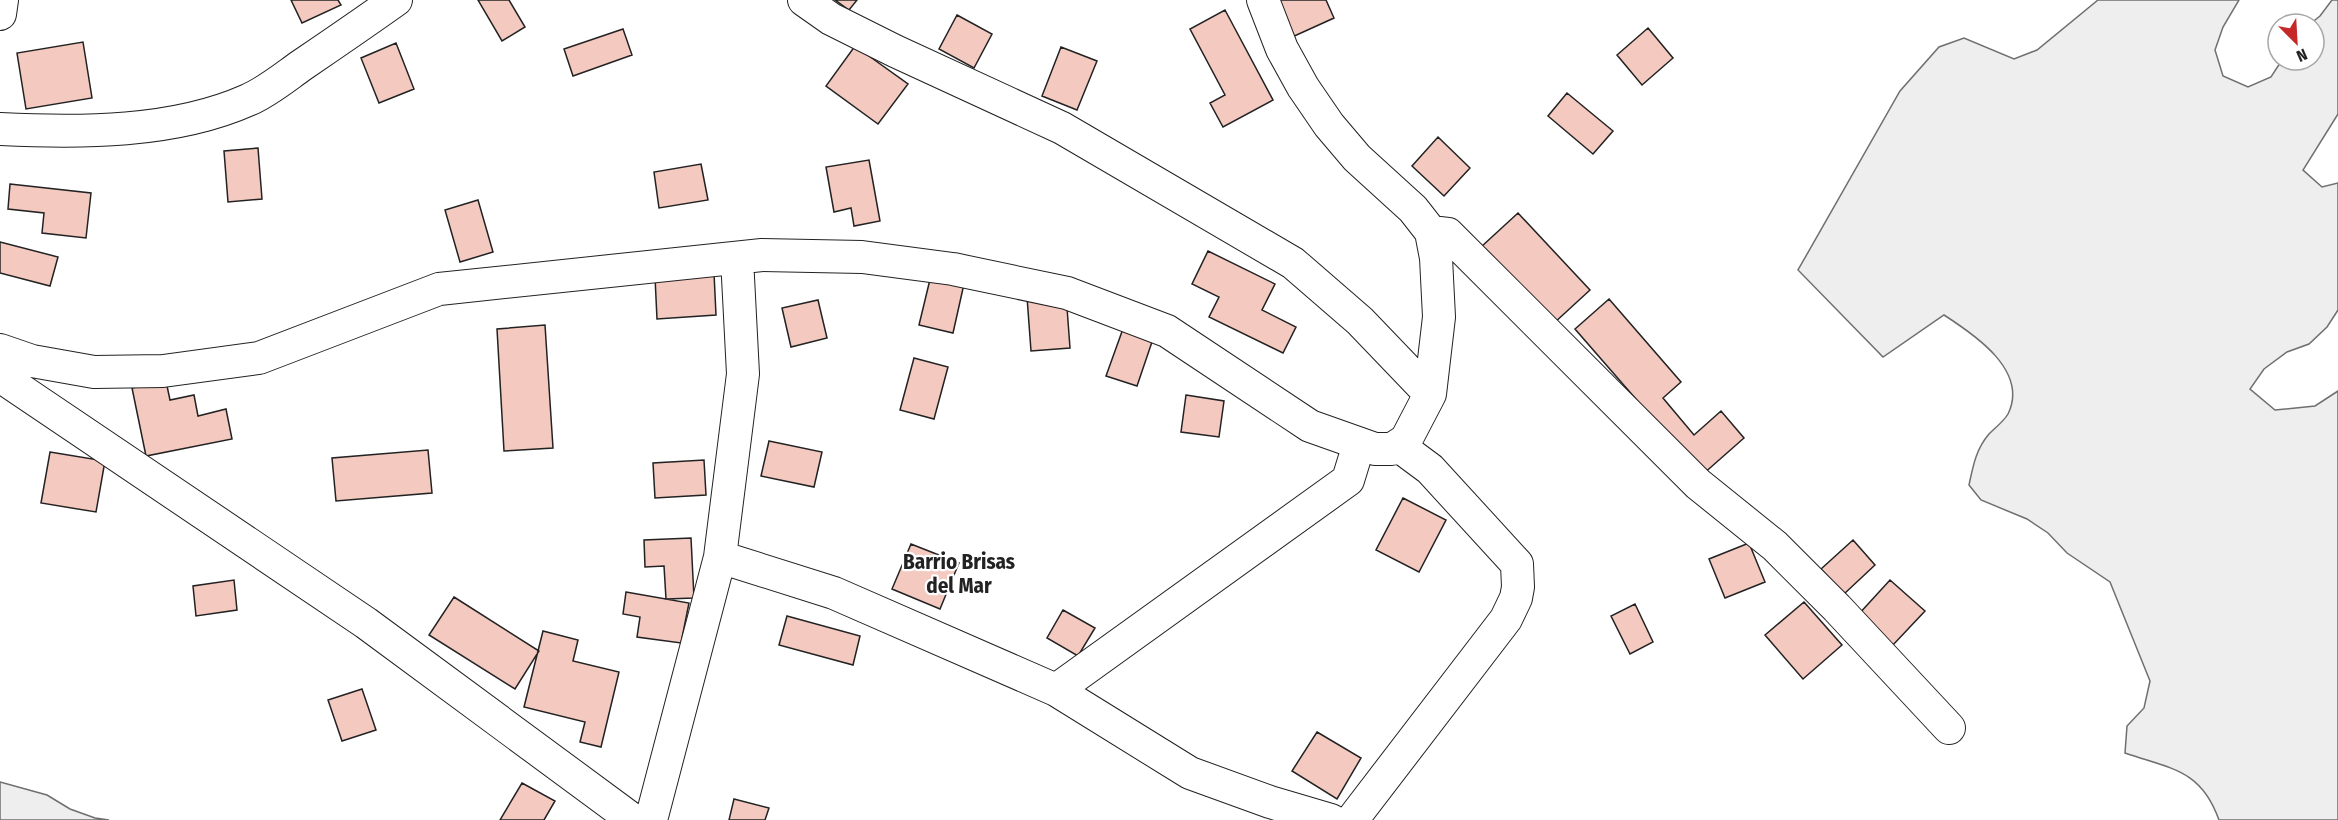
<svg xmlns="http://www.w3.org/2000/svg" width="2338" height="820" font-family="'Fira Sans Condensed',sans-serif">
	<rect width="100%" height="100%" fill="#fff"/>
	<path fill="#eee" stroke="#6f6f6f" stroke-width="1.5" d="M2098 0H2239L2223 27 2215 50 2223 76 2248 87 2271 77 2282 60H2314V24H2310L2320 16 2332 0H2338V114L2303 170 2322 187 2338 183V310L2327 327 2309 344 2287 352 2264 369 2250 389 2275 410 2315 406 2338 391V820H2219C2201 769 2171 769 2125 753L2127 726 2144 708 2150 681 2110 582 2067 553 2048 533 2027 519 1981 500 1969 485C1973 466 1976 449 1989 434 1995 428 2004 421 2008 414 2029 371 1975 335 1944 315L1883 357 1798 270 1900 91 1939 47 1964 38 2014 59 2037 50Z
		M0 782 47 795 70 809 95 818 109 820H0Z"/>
	<path fill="#f3c9c0" stroke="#222" stroke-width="1.5" d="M291 0H338L341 5 302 23Z
		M478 0H509L525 27 502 41Z
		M835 0H857L849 10Z
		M1273 0H1326L1334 18 1290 38Z
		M1225 10 1273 100 1223 127 1210 103 1225 95 1190 29Z
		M957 15 992 34 974 68 939 49Z
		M1648 28 1673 58 1642 85 1617 55Z
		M623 29 632 55 573 76 564 49Z
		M83 42 92 98 26 109 17 53Z
		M396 43 414 89 379 103 361 58Z
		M855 46 908 84 878 124 826 86Z
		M1061 47 1097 61 1077 110 1042 96Z
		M1567 93 1613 131 1593 154 1548 116Z
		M1438 137 1470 168 1444 196 1412 166Z
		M258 148 262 199 228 202 224 151Z
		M869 160 880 221 854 226 851 208 834 212 826 167Z
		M701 164 708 200 659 208 654 172Z
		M10 184 91 193 86 238 42 233 44 213 8 209Z
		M478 200 493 252 460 262 445 210Z
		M1518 213 1590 290 1553 324 1481 247Z
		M0 242 58 257 50 286 0 273Z
		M1208 251 1275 284 1262 310 1296 327 1283 353 1209 317 1219 297 1192 284Z
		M933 267 966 275 953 333 919 325Z
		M714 273 716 315 657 319 655 277Z
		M1066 294 1070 348 1031 351 1027 297Z
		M1609 299 1681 382 1663 398 1694 435 1721 411 1744 438 1702 475 1575 329Z
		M818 300 827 338 791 347 782 308Z
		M545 325 553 448 504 451 497 329Z
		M1124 326 1154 336 1137 386 1106 376Z
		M914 358 948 367 934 419 900 410Z
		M166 381 170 400 194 395 198 416 226 409 232 439 146 456 132 388Z
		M1186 395 1224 401 1219 437 1181 432Z
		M769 441 822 452 814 487 761 476Z
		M428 450 432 493 336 501 332 458Z
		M50 452 105 461 96 512 41 503Z
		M704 460 706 495 655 498 653 463Z
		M1403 498 1446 520 1419 572 1376 550Z
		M691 538 694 598 666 599 664 566 645 567 644 540Z
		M1853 540 1875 565 1844 594 1821 569Z
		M1749 543 1765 582 1725 598 1709 559Z
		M911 544 959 563 940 609 892 589Z
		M234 580 237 610 196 616 193 586Z
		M1890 580 1925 611 1892 646 1858 615Z
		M626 592 689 603 681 643 637 637 640 617 623 614Z
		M454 597 539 651 515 689 429 635Z
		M1804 602 1842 645 1803 679 1765 635Z
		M1635 604 1653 642 1630 654 1611 616Z
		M1063 610 1095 628 1078 656 1047 638Z
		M787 616 860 636 853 665 779 645Z
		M543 631 578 640 573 661 619 672 601 747 580 742 585 722 524 707Z
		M362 689 376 730 342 741 328 700Z
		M1317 732 1361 758 1337 799 1292 771Z
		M522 783 555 801 544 820H500Z
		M734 799 769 808 765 820H729Z"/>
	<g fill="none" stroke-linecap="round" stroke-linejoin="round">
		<g stroke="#222" stroke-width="34">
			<path id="minor" d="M804 0 831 19 895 51 1062 128 1293 263 1360 321 1430 394
				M0 14 2 0
				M0 129C80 133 174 133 248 100 267 92 285 77 302 65 333 44 365 22 396 0
				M1431 232 1448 234 1698 484 1775 546 1837 608 1949 728
				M0 350 32 361 94 372 163 371 259 358 439 289 762 255 862 257 953 269 1067 293 1167 331 1310 426 1375 449H1392L1406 440 1430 394 1439 317 1436 258 1431 232 1413 209 1357 158 1329 125 1303 87 1282 49 1263 0
				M0 376 366 623 633 820
				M720 557 834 593 1056 690 1190 773 1270 802 1331 820
				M1056 690 1348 480 1359 444
				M651 820 720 557 743 374 737 258
				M1352 820 1506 619 1516 598 1518 587 1517 564 1430 469 1399 446"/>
		</g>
		<use href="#minor" stroke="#fff" stroke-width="32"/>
	</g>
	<g text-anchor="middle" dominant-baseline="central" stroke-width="4.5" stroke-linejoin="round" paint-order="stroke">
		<g font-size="21" font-weight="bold" fill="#222" stroke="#fff">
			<text x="959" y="562">Barrio Brisas<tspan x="959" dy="24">del Mar</tspan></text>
		</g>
	</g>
	<g transform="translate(2296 42) rotate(156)"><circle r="28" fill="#ffffff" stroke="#a7a7a7" stroke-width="1.5"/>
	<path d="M0-4.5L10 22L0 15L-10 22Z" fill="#c62828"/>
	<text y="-9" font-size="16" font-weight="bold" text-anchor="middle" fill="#222222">N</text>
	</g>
</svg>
